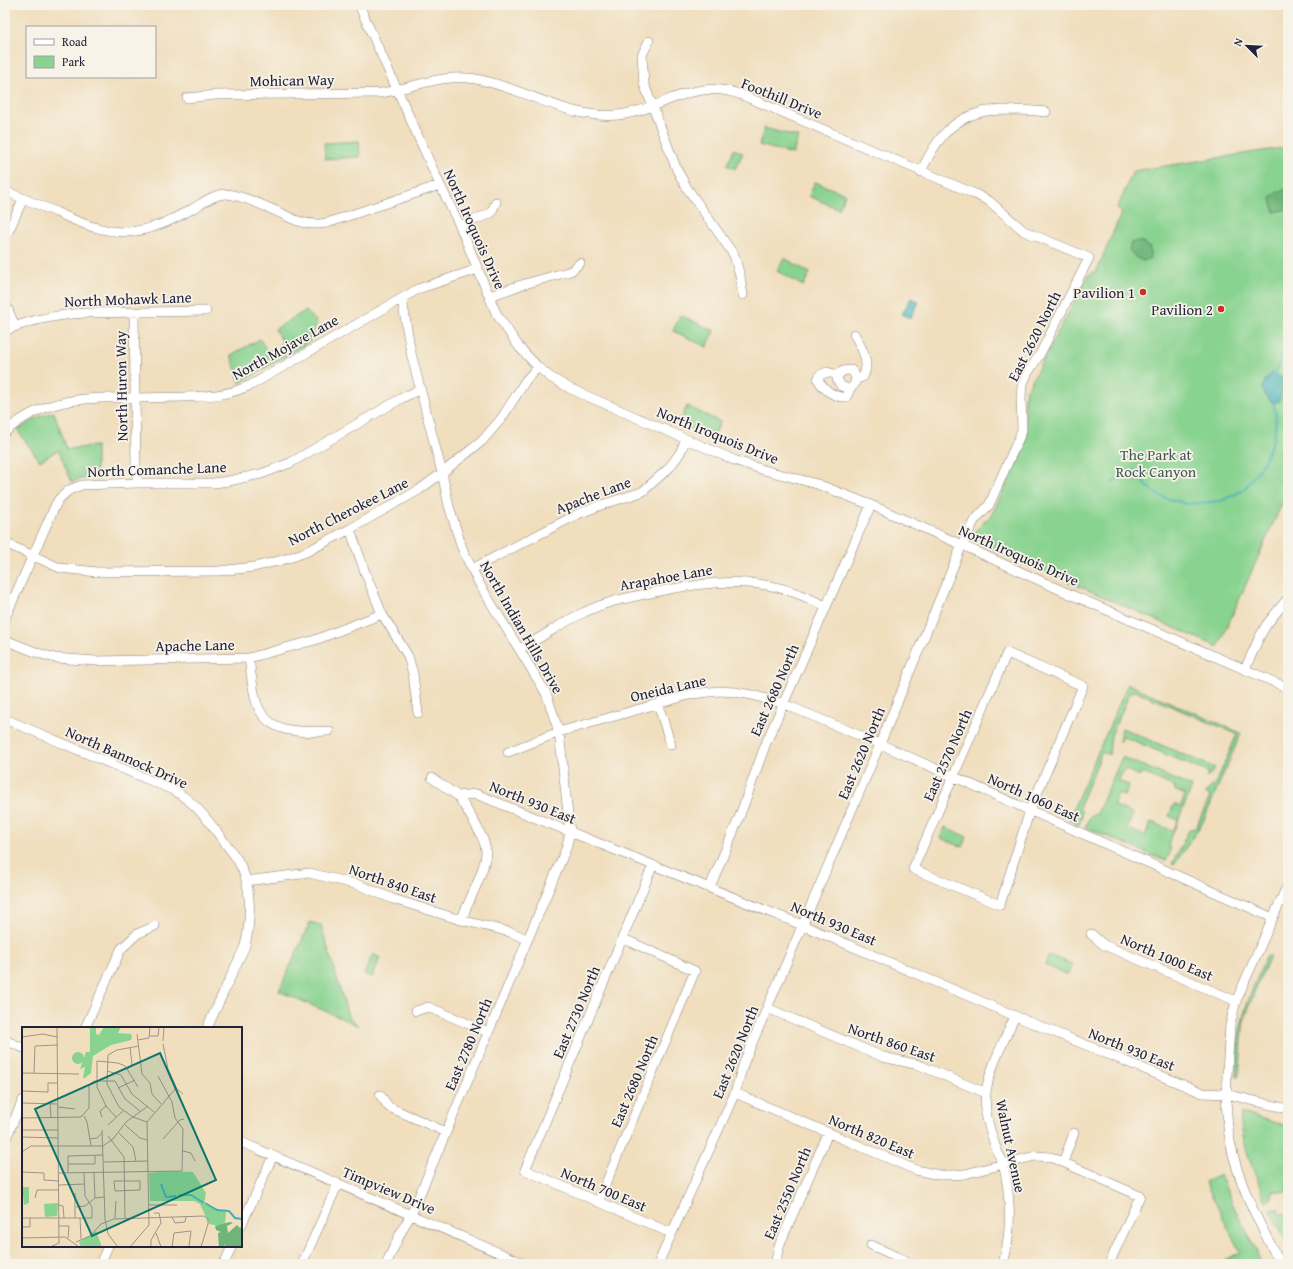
<svg xmlns="http://www.w3.org/2000/svg" width="1293" height="1269" font-family="'Gentium Book Plus',serif">
	<rect width="100%" height="100%" fill="#f7f3e8"/>
	<filter id="ink" filterUnits="userSpaceOnUse"><feTurbulence type="fractalNoise" baseFrequency=".025" numOctaves="2"/><feDisplacementMap in="SourceGraphic" scale="8" xChannelSelector="R" yChannelSelector="G"/><feConvolveMatrix kernelMatrix="1 2 1 2 8 2 1 2 1" color-interpolation-filters="sRGB"/></filter>
	<filter id="wash" filterUnits="userSpaceOnUse"><feTurbulence type="fractalNoise" baseFrequency=".012" numOctaves="4" result="noise"/><feDisplacementMap in="SourceGraphic" scale="16" xChannelSelector="R" yChannelSelector="G"/><feGaussianBlur stdDeviation="0.9" result="paint"/><feColorMatrix in="noise" values="0 0 0 0 0 0 0 0 0 0 0 0 0 0 0 0 0 1.4 0 .05"/><feComposite in="paint" operator="in"/></filter>
	<g filter="url(#wash)">
		<rect width="100%" height="100%" fill="#f0debd"/>
		<path fill="#89d390" stroke="#567a66" fill-rule="evenodd" d="M764 128 798 137 793 154 759 145Z
			M359 141 360 157 325 159 324 143Z
			M1288 147V490L1218 647 985 545 976 541 975 531 992 514 1024 448 1027 436 1024 398 1026 391 1089 275 1097 270 1122 212 1117 209 1133 171Z
			M734 149 743 153 735 169 727 165Z
			M815 182 845 194 839 209 809 196Z
			M784 258 810 273 803 286 777 271Z
			M306 311 317 322 309 342 240 383 231 355 260 339 267 351 278 350 282 341 275 329 303 312Z
			M680 315 714 331 707 347 673 331Z
			M687 406 720 422 713 439 679 423Z
			M54 412 67 449 96 446V478L80 479 72 482 58 450 40 461 17 430 39 417Z
			M1128 684 1241 733 1203 822 1174 865 1172 864 1188 832 1190 829 1196 828 1210 796 1205 793 1216 783 1237 734 1135 691 1130 693 1111 735 1109 755 1102 752 1079 808C1085 813 1081 818 1079 825L1068 820Z
			M1122 728 1215 768 1211 774 1207 778 1209 773 1123 736 1120 742 1119 741Z
			M1122 757 1192 787 1168 845C1172 851 1169 855 1166 861L1085 827C1088 821 1089 815 1097 814ZM1124 769 1140 776 1141 772 1175 787 1174 790 1185 795 1180 807 1174 804 1169 816 1178 820 1173 831 1151 822 1145 836 1127 828 1133 814 1113 805 1118 794 1124 796 1129 785 1118 781Z
			M945 827 967 837 963 847 940 838Z
			M310 922 321 925 348 1016 359 1026 279 991Z
			M373 954 380 958 372 977 364 974Z
			M1049 955 1072 964 1068 975 1045 965Z
			M1267 955 1270 956 1254 993 1244 1021 1242 1041 1239 1076 1237 1078C1235 1070 1237 1062 1237 1053 1240 1015 1252 990 1267 955Z
			M1241 1113 1288 1126V1192L1272 1191 1271 1198 1266 1202C1256 1177 1239 1139 1241 1113Z
			M1220 1175 1233 1205 1256 1250 1260 1261 1255 1264H1219L1240 1252 1205 1182Z
			M1270 1209H1279V1214H1288V1245Z"/>
		<path fill="#6eb57a" stroke="#486c5a" d="M1288 189V209L1275 212 1272 204 1271 198 1277 192Z
			M1134 242C1141 241 1145 242 1150 248V258L1143 261 1135 257 1129 250 1131 243Z"/>
		<path fill="#3fb0b7" stroke="#306979" d="M911 298 919 302 910 319 902 314Z
			M1272 373 1281 377C1283 386 1282 393 1279 401L1273 403 1265 396 1262 388 1266 379Z"/>
		<g fill="none" stroke-linecap="round" stroke-linejoin="round">
			<path stroke="#3fb0b7" stroke-width="2" d="M1274 377 1288 339
				M1112 483 1129 470H1133L1137 472 1146 485 1159 496 1187 504 1221 501 1244 490 1263 463 1274 438 1276 417 1273 401"/>
		</g>
	</g>
	<g filter="url(#ink)">
		<g fill="none" stroke-linecap="round" stroke-linejoin="round">
			<g stroke="#89807c" stroke-width="10">
				<path id="minor" d="M359 5 440 185 460 226 496 313 519 347 538 367 550 377 571 389 734 460 764 470 817 484 871 505 962 545 1065 592 1288 688
					M649 41 642 55 644 84 677 170 687 188 734 255 740 276 743 295
					M187 98 216 95 381 93C413 88 443 73 476 79 526 88 572 123 625 114 651 110 673 95 697 91 713 88 728 90 742 95L975 194 989 201 1024 231 1089 258 1040 354 1027 374 1022 386 1021 397 1022 430 1018 440 989 505 974 521 962 545 880 744 744 1062 735 1093 658 1264
					M921 172C934 143 949 120 982 112 989 110 996 111 1003 110 1018 110 1031 110 1046 112
					M5 191C22 198 39 205 56 212 78 222 100 232 126 232 151 231 172 220 194 208 204 202 213 195 224 194 240 193 280 213 295 220 306 224 316 225 327 223L440 185
					M460 226 491 213 496 202
					M5 239 23 199
					M490 296 521 285 571 271 580 263
					M5 303 15 326
					M134 312 136 471 138 483
					M5 331C30 319 58 315 85 313L206 311
					M854 334C861 347 871 362 863 377L856 379
					M838 375 827 372 820 375 818 379C823 389 834 398 846 397L848 394 849 389C857 385 858 376 851 370 844 370 838 372 837 379L841 386 849 389
					M5 432C43 398 86 397 134 398 150 398 166 397 183 397 208 396 227 396 251 385L418 289 478 269
					M350 529 365 572 382 614 408 656 413 674 418 713
					M5 543 60 568 97 572 219 571 254 567 286 559 306 552 350 529 419 490 442 473 482 441 501 419 526 380 538 367
					M472 569 578 514 601 505 642 492 669 468 680 453 686 439
					M5 618 55 506 59 499 69 490 82 485 138 483H214L229 481 261 474 290 463 402 398 421 389
					M5 640 38 653 55 658 96 661 249 658 315 640 382 614
					M519 649C542 638 562 622 585 612 607 601 631 597 655 592 700 583 748 576 793 592 804 596 815 601 826 606
					M1007 653 1083 686 1030 810 1000 905 913 869Z
					M249 658C251 672 252 687 256 701 266 735 300 732 329 731
					M1245 669 1260 636 1267 624 1288 598
					M658 704 671 745
					M5 719 173 790C194 802 202 813 217 832 223 841 231 850 237 859 253 884 251 920 245 946L207 1028
					M508 752 559 732 692 694 719 691 735 692 752 695 784 704 880 744 1273 918
					M432 778 458 796 476 794 802 925 1015 1016 1203 1093 1226 1094 1288 1109
					M458 796C466 809 485 836 486 851 486 870 468 902 461 920
					M653 865 525 1170 671 1233
					M246 881 309 873 359 885 393 899 461 920 510 932 527 939
					M710 887 739 818 766 743 871 505
					M1091 934 1104 945 1236 1001
					M767 1008 883 1057 919 1065 986 1093
					M416 1011 428 1007 488 1032
					M85 1028 121 949 137 934 155 926
					M5 1040 23 1048
					M735 1093 916 1170 939 1175H952L965 1174 1035 1156 1051 1157 1140 1196 1109 1264
					M380 1095 389 1107 446 1132
					M5 1140 23 1100
					M241 1142 525 1264
					M1063 1162 1074 1133
					M598 1202 695 971 622 938
					M241 1226 273 1156
					M871 1245 913 1264
					M100 1264 108 1246
					M224 1264 232 1246
					M302 1264 338 1184
					M386 1264 403 1228 411 1215 566 849 570 832 559 732 546 693 480 585 472 569 462 548 449 506 442 473 411 353 402 299
					M775 1264 779 1246 828 1133
					M1003 1264C1012 1233 1011 1195 1003 1164 1002 1160 1000 1156 998 1153 991 1135 983 1112 986 1093 988 1071 1006 1037 1015 1016
					M1279 1264 1278 1259C1258 1221 1238 1183 1230 1141 1223 1103 1228 1063 1230 1025L1236 1001 1288 884"/>
			</g>
			<use href="#minor" stroke="#fff" stroke-width="9"/>
		</g>
	</g>
	<g fill="#c8321e" stroke="#f7f3e8" stroke-width="1.5">
		<circle cx="1143" cy="292" r="4"/>
		<circle cx="1221" cy="309" r="4"/>
	</g>
	<g text-anchor="middle" dominant-baseline="central" stroke-width="3.5" stroke-linejoin="round" paint-order="stroke">
		<g font-size="15" fill="#22223b" stroke="#f7f3e8">
			<text transform="translate(292 80) rotate(-1)">Mohican Way</text>
			<text transform="translate(782 98) rotate(22)">Foothill Drive</text>
			<text transform="translate(475 229) rotate(66)">North Iroquois Drive</text>
			<text transform="translate(128 299) rotate(-2)">North Mohawk Lane</text>
			<text transform="translate(1034 336) rotate(-63)">East 2620 North</text>
			<text transform="translate(285 347) rotate(-29)">North Mojave Lane</text>
			<text transform="translate(121 386) rotate(-91)">North Huron Way</text>
			<text transform="translate(718 435) rotate(22)">North Iroquois Drive</text>
			<text transform="translate(157 469) rotate(-2)">North Comanche Lane</text>
			<text transform="translate(593 495) rotate(-21)">Apache Lane</text>
			<text transform="translate(348 511) rotate(-27)">North Cherokee Lane</text>
			<text transform="translate(1019 555) rotate(24)">North Iroquois Drive</text>
			<text transform="translate(666 577) rotate(-10)">Arapahoe Lane</text>
			<text transform="translate(522 627) rotate(60)">North Indian Hills Drive</text>
			<text transform="translate(195 645) rotate(-1)">Apache Lane</text>
			<text transform="translate(668 688) rotate(-13)">Oneida Lane</text>
			<text transform="translate(774 690) rotate(-66)">East 2680 North</text>
			<text transform="translate(861 753) rotate(-67)">East 2620 North</text>
			<text transform="translate(947 755) rotate(-66)">East 2570 North</text>
			<text transform="translate(127 757) rotate(24)">North Bannock Drive</text>
			<text transform="translate(1034 797) rotate(24)">North 1060 East</text>
			<text transform="translate(533 802) rotate(22)">North 930 East</text>
			<text transform="translate(393 883) rotate(19)">North 840 East</text>
			<text transform="translate(834 923) rotate(23)">North 930 East</text>
			<text transform="translate(1167 957) rotate(23)">North 1000 East</text>
			<text transform="translate(576 1012) rotate(-67)">East 2730 North</text>
			<text transform="translate(892 1042) rotate(19)">North 860 East</text>
			<text transform="translate(468 1044) rotate(-67)">East 2780 North</text>
			<text transform="translate(1132 1049) rotate(22)">North 930 East</text>
			<text transform="translate(735 1052) rotate(-68)">East 2620 North</text>
			<text transform="translate(634 1081) rotate(-67)">East 2680 North</text>
			<text transform="translate(872 1136) rotate(23)">North 820 East</text>
			<text transform="translate(1011 1146) rotate(78)">Walnut Avenue</text>
			<text transform="translate(604 1189) rotate(23)">North 700 East</text>
			<text transform="translate(389 1190) rotate(23)">Timpview Drive</text>
			<text transform="translate(787 1193) rotate(-67)">East 2550 North</text>
		</g>
		<g font-size="15" fill="#22223b" stroke="#f7f3e8" text-anchor="end">
			<text x="1135" y="292">Pavilion 1</text>
			<text x="1213" y="309">Pavilion 2</text>
		</g>
		<g font-size="15" fill="#415754" stroke="#f7f3e8">
			<text x="1156" y="454">The Park at<tspan x="1156" dy="17">Rock Canyon</tspan></text>
		</g>
	</g>
	<g transform="translate(22 1027)">
		<rect width="220" height="220" fill="#f0debd"/>
		<path d="M66 0H74V7L77 8 82 0H99L96 6 109 7 110 10 109 13 89 18 71 29 69 46 63 51H61L63 40 58 42 64 25H68V2ZM50 31a6 6 0 1 1 12 0a6 6 0 1 1-12 0ZM144 144 171 145 184 166 182 177 204 185 203 197 198 199 187 197 178 177 172 174H128L127 146ZM0 160H7V176L2 178ZM36 176 35 189 23 190 22 177ZM74 204 80 220H59L57 215Z" fill="#89d390"/>
		<path d="M208 195 211 196 205 199 206 206 215 198 218 201 220 199V220H204L202 216 203 220H197L196 206 199 205 194 203 193 199Z" fill="#6eb57a"/>
		<path fill="none" stroke="#3fb0b7" stroke-width="2" d="M139 157 144 170 154 169M157 168H169L182 176M183 176 195 183 207 184 213 191 220 192"/>
		<path fill="none" stroke="#9e9389" stroke-width="1" d="M115 7 120 47 128 56 130 67 139 77M128 9H136L137 0M0 10 21 7 35 10M116 13 127 11 128 0M141 14 142 0M141 17 146 42 155 62 161 67M117 19 95 23 86 28 85 57 97 80 111 90 125 95M0 23V41M106 42 110 37 108 20M85 44 99 48 110 67 132 85M0 46 57 47M12 46 13 19 35 18M96 61 113 53M0 64 26 65V56H35M0 76 35 77M28 76 29 91M36 80 53 82M62 89 65 95 69 119M80 90 78 84 84 79M94 90 84 79 75 60V34L96 36 103 39 116 60M0 91 59 90 67 81V58L72 54H93L103 72 118 84M86 98 101 84M103 98 118 111 125 113M0 103H36M80 103 83 192 86 207 96 220M97 106 111 120 114 134M86 109 102 130 103 191M0 110 36 111M67 112 75 111 80 106M141 112 158 93 162 92M161 124 169 126 173 134M0 125 9 119H81L91 112 104 95 126 79M82 135 126 134M46 137H73V129M0 145 22 146V153L37 154M37 146 160 144 161 102 153 91 150 75 136 49M46 146V129L81 128M72 146 73 171M92 154H118V163L93 164ZM37 158 63 157M53 166V191M13 171 15 163H37M37 178 41 179 42 191M127 178H155M54 180 63 179 73 171 82 170M150 190 153 196 163 195 164 190M0 191H70V180L63 169 62 146M58 191 59 212M93 191 94 174M37 199H47L46 211M0 200H8V191M134 206 139 220M0 211 43 210 57 220M54 215 68 209 79 197 92 192 182 189 186 192V197L179 220M28 220 37 216 35 0M108 220 127 198 125 95 154 61M129 220V213L139 196 137 186H132M150 220 152 206 169 204 167 220"/>
		<path fill="#0f766e" fill-opacity="0.15" stroke="#0f766e" stroke-width="2" d="M138 26 194 153 70 209 13 82Z"/>
		<rect width="220" height="220" fill="none" stroke="#22223b" stroke-width="2"/>
	</g>
	<rect width="1293" height="1269" fill="none" stroke="#f7f3e8" stroke-width="20"/>
	<rect x="26" y="26" width="130" height="52" fill="#f7f3e8" stroke="#a29fa3"/>
	<rect x="34" y="39" width="20" height="6" fill="#ffffff" stroke="#a29fa3"/>
	<text x="62" y="46" font-size="12" fill="#22223b">Road</text>
	<rect x="34" y="56" width="20" height="12" fill="#89d390" stroke="#a29fa3"/>
	<text x="62" y="66" font-size="12" fill="#22223b">Park</text>
	<g transform="translate(1247 46) rotate(294)" stroke="#f7f3e8" stroke-width="3" paint-order="stroke">
	<path d="M0-3L7 15L0 10L-7 15Z" fill="#22223b"/>
	<text y="-6" font-size="11" font-weight="bold" text-anchor="middle" fill="#22223b">N</text>
	</g>
</svg>
